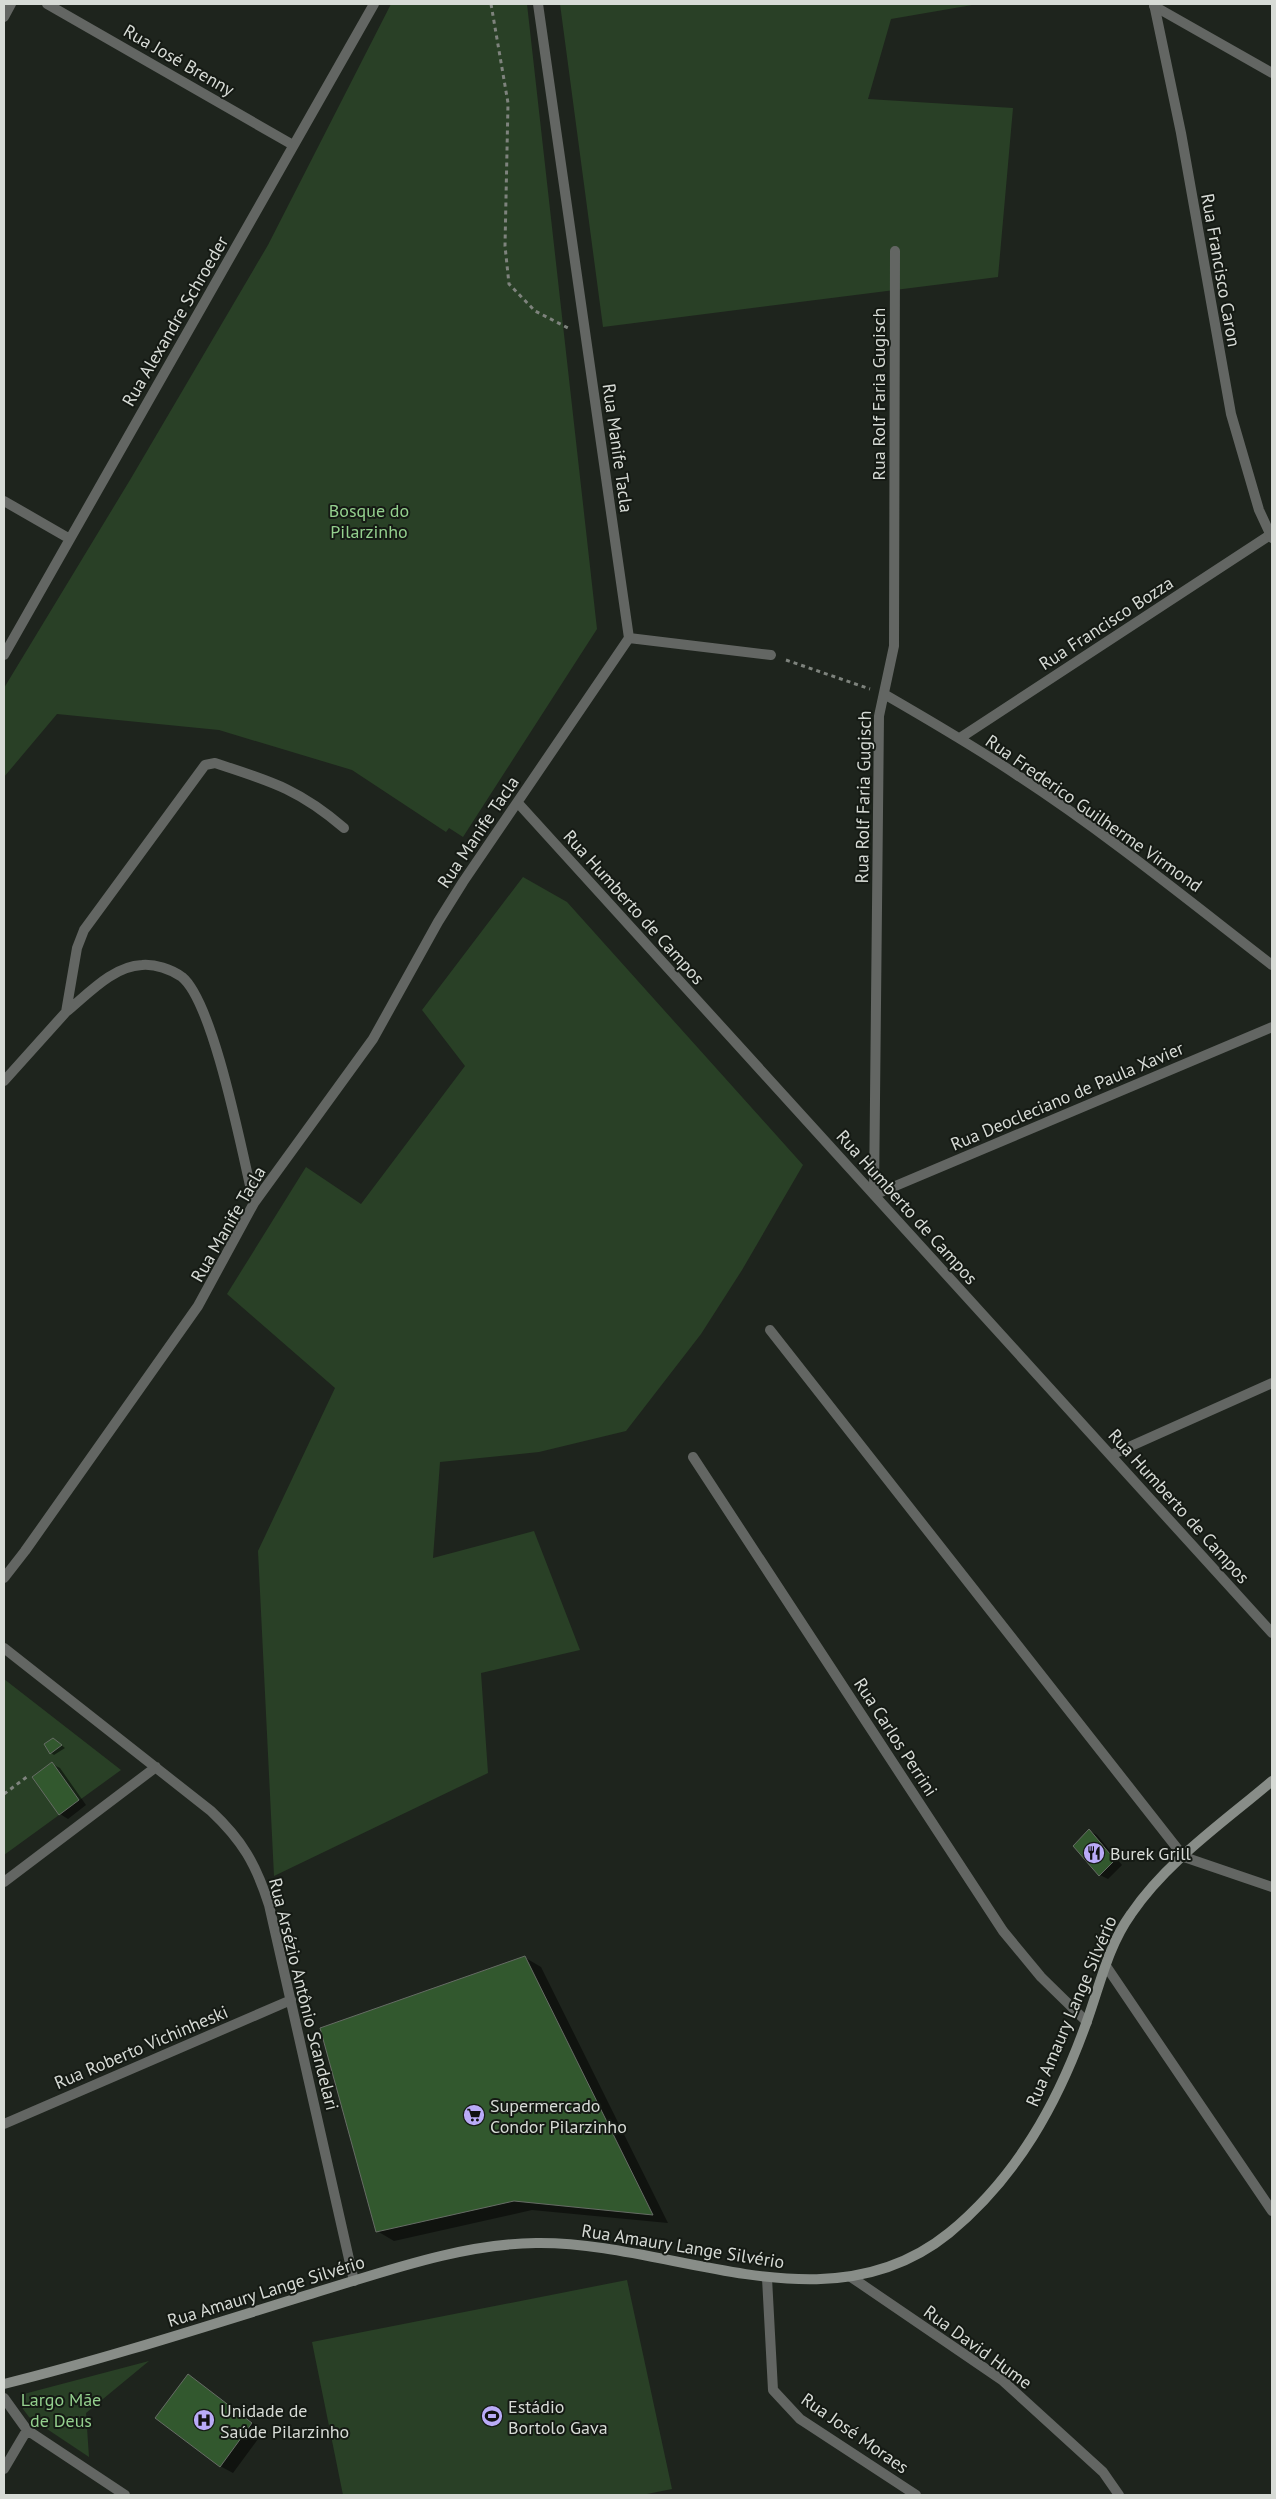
<svg xmlns="http://www.w3.org/2000/svg" width="1276" height="2499" font-family="'PT Sans',sans-serif">
	<rect width="100%" height="100%" fill="#1e241d"/>
	<path fill="#294026" d="M391 4H527L597 629 463 837 449 828 446 832 352 770 219 730 57 714 4 777V688L130 480 268 245Z
		M560 4H978L891 19 868 99 1013 108 998 277 603 327Z
		M523 877 567 902 803 1165 742 1270 701 1334 626 1431 539 1452 440 1462 433 1558 534 1531 580 1650 481 1673 488 1773 274 1876 258 1551 335 1388 227 1294 306 1167 361 1204 465 1066 422 1010Z
		M4 1679 121 1770 4 1855Z
		M627 2280 672 2489 642 2495H343L312 2342Z
		M149 2361 86 2413 89 2457 29 2417 23 2409 20 2395Z"/>
	<path fill="#0007" d="M56 1741 65 1748 54 1755 51 1753Z
		M52 1764 60 1768 86 1805 68 1819 60 1814Z
		M1089 1830 1097 1835 1122 1865 1108 1879 1100 1875Z
		M524 1957 541 1967 668 2223 532 2210 394 2241 377 2231Z
		M188 2376 264 2431 233 2473 220 2466Z"/>
	<path fill="#32582e" stroke="#666c65" d="M53 1738 62 1745 50 1754 44 1744Z
		M52 1762 79 1800 59 1815 32 1777Z
		M1089 1829 1115 1860 1099 1876 1073 1846Z
		M525 1956 653 2215 514 2201 376 2232 320 2028Z
		M188 2374 252 2423 220 2467 155 2418Z"/>
	<g fill="none" stroke-linecap="round" stroke-linejoin="round">
		<path stroke="#7e837d" stroke-width="3" stroke-dasharray="4 4" stroke-linecap="butt" d="M491 4 508 103 505 246 509 284 535 311 570 329
			M786 660 870 689
			M4 1794 28 1776"/>
		<path stroke="#636663" stroke-width="10" d="M47 4 293 145
			M1154 6 1272 73
			M4 17 11 4
			M895 251 894 646 879 716 874 1195 1272 1027
			M4 501 70 539
			M629 638 771 655
			M4 655 374 4
			M884 694C929 720 974 746 1017 775 1106 833 1188 900 1272 965
			M960 738 1270 535
			M518 803 1272 1633
			M66 1012C88 994 113 966 142 965 155 964 171 969 182 977 214 1003 243 1157 254 1203
			M4 1081 66 1012 77 948 84 930 205 765 215 763C270 781 299 789 344 828
			M770 1330 1184 1857 1272 1887
			M1111 1455 1272 1383
			M693 1457 1003 1931 1041 1977 1087 2022
			M4 1578 25 1551 198 1306 254 1203 373 1039 438 922 463 882 629 638 538 4
			M4 1648 211 1811C242 1840 256 1864 269 1905L354 2281
			M4 1882 156 1767
			M1106 1966 1272 2211
			M4 2124 291 2000
			M851 2277 1002 2380 1103 2472 1119 2495
			M767 2278 773 2390 800 2419 916 2495
			M4 2398 27 2430 125 2495
			M4 2469 27 2430"/>
		<path stroke="#636663" stroke-width="10" d="M1154 4 1181 133 1231 414 1259 510 1272 538"/>
		<path stroke="#888d88" stroke-width="10" d="M4 2384C109 2358 213 2324 317 2292 387 2271 461 2244 536 2243 672 2241 827 2332 949 2233 1017 2177 1058 2103 1087 2021 1100 1985 1108 1946 1131 1914 1167 1861 1224 1822 1272 1781"/>
	</g>
	<defs>
		<g id="restaurant-disc" transform="scale(1.125)"><circle r="9.5" fill="#b9abf7" stroke="#151a14"/><path d="M-5-6h1v4h1v-4h1v4h1v-4h1v5L-1.5 .5V6h-2V.5L-5-1ZM5-6V6H3V1.5H1.5Q1.5-4 5-6Z" fill="#111"/></g>
		<g id="supermarket-disc" transform="scale(1.125)"><circle r="9.5" fill="#b9abf7" stroke="#151a14"/><path d="M-6-5.5h2.5l.6 2H6L4.5 2H-2.5L-4.4-4H-6ZM-1.5 3.2a1.3 1.3 0 1 0 .1 0ZM3 3.2a1.3 1.3 0 1 0 .1 0Z" fill="#111"/></g>
		<g id="stadium-disc" transform="scale(1.125)"><circle r="9.5" fill="#b9abf7" stroke="#151a14"/><path d="M0-5a6.5 5 0 1 0 0 10a6.5 5 0 1 0 0-10ZM-3.5-1.8h7v3.6h-7Z" fill="#111"/></g>
		<g id="hospital-disc" transform="scale(1.125)"><circle r="9.5" fill="#b9abf7" stroke="#151a14"/><path d="M-5-5h3v3.5h4V-5h3V5h-3V1.5h-4V5h-3Z" fill="#111"/></g>
	</defs>
	<g fill-rule="evenodd">
		<use href="#restaurant-disc" x="1094" y="1853"/>
		<use href="#supermarket-disc" x="474" y="2115"/>
		<use href="#stadium-disc" x="492" y="2416"/>
		<use href="#hospital-disc" x="204" y="2420"/>
	</g>
	<g text-anchor="middle" dominant-baseline="central" stroke-width="4" stroke-linejoin="round" paint-order="stroke">
		<g font-size="18" fill="#d7dbd6" stroke="#151a14">
			<text transform="translate(179 60) rotate(30)">Rua José Brenny</text>
			<text transform="translate(1221 270) rotate(80)">Rua Francisco Caron</text>
			<text transform="translate(175 321) rotate(-60)">Rua Alexandre Schroeder</text>
			<text transform="translate(878 394) rotate(-90)">Rua Rolf Faria Gugisch</text>
			<text transform="translate(618 448) rotate(82)">Rua Manife Tacla</text>
			<text transform="translate(1106 623) rotate(-33)">Rua Francisco Bozza</text>
			<text transform="translate(863 797) rotate(-89)">Rua Rolf Faria Gugisch</text>
			<text transform="translate(1094 813) rotate(35)">Rua Frederico Guilherme Virmond</text>
			<text transform="translate(478 832) rotate(-56)">Rua Manife Tacla</text>
			<text transform="translate(634 907) rotate(48)">Rua Humberto de Campos</text>
			<text transform="translate(1067 1096) rotate(-23)">Rua Deocleciano de Paula Xavier</text>
			<text transform="translate(907 1207) rotate(48)">Rua Humberto de Campos</text>
			<text transform="translate(228 1224) rotate(-60)">Rua Manife Tacla</text>
			<text transform="translate(1179 1506) rotate(48)">Rua Humberto de Campos</text>
			<text transform="translate(896 1737) rotate(57)">Rua Carlos Perrini</text>
			<text transform="translate(304 1994) rotate(76)">Rua Arsézio Antônio Scandelari</text>
			<text transform="translate(1071 2011) rotate(-67)">Rua Amaury Lange Silvério</text>
			<text transform="translate(141 2047) rotate(-23)">Rua Roberto Vichinheski</text>
			<text transform="translate(683 2246) rotate(9)">Rua Amaury Lange Silvério</text>
			<text transform="translate(266 2291) rotate(-17)">Rua Amaury Lange Silvério</text>
			<text transform="translate(978 2347) rotate(36)">Rua David Hume</text>
			<text transform="translate(855 2433) rotate(35)">Rua José Moraes</text>
		</g>
		<g font-size="18" fill="#94d08e" stroke="#151a14">
			<text x="369" y="510">Bosque do<tspan x="369" dy="21">Pilarzinho</tspan></text>
			<text x="61" y="2399">Largo Mãe<tspan x="61" dy="21">de Deus</tspan></text>
		</g>
		<g font-size="18" fill="#d7dbd6" stroke="#151a14" text-anchor="start">
			<text x="1110" y="1853">Burek Grill</text>
			<text x="490" y="2105">Supermercado<tspan x="490" dy="21">Condor Pilarzinho</tspan></text>
			<text x="508" y="2406">Estádio<tspan x="508" dy="21">Bortolo Gava</tspan></text>
			<text x="220" y="2410">Unidade de<tspan x="220" dy="21">Saúde Pilarzinho</tspan></text>
		</g>
	</g>
	<rect width="1276" height="2499" fill="none" stroke="#d7dbd6" stroke-width="10"/>
</svg>
